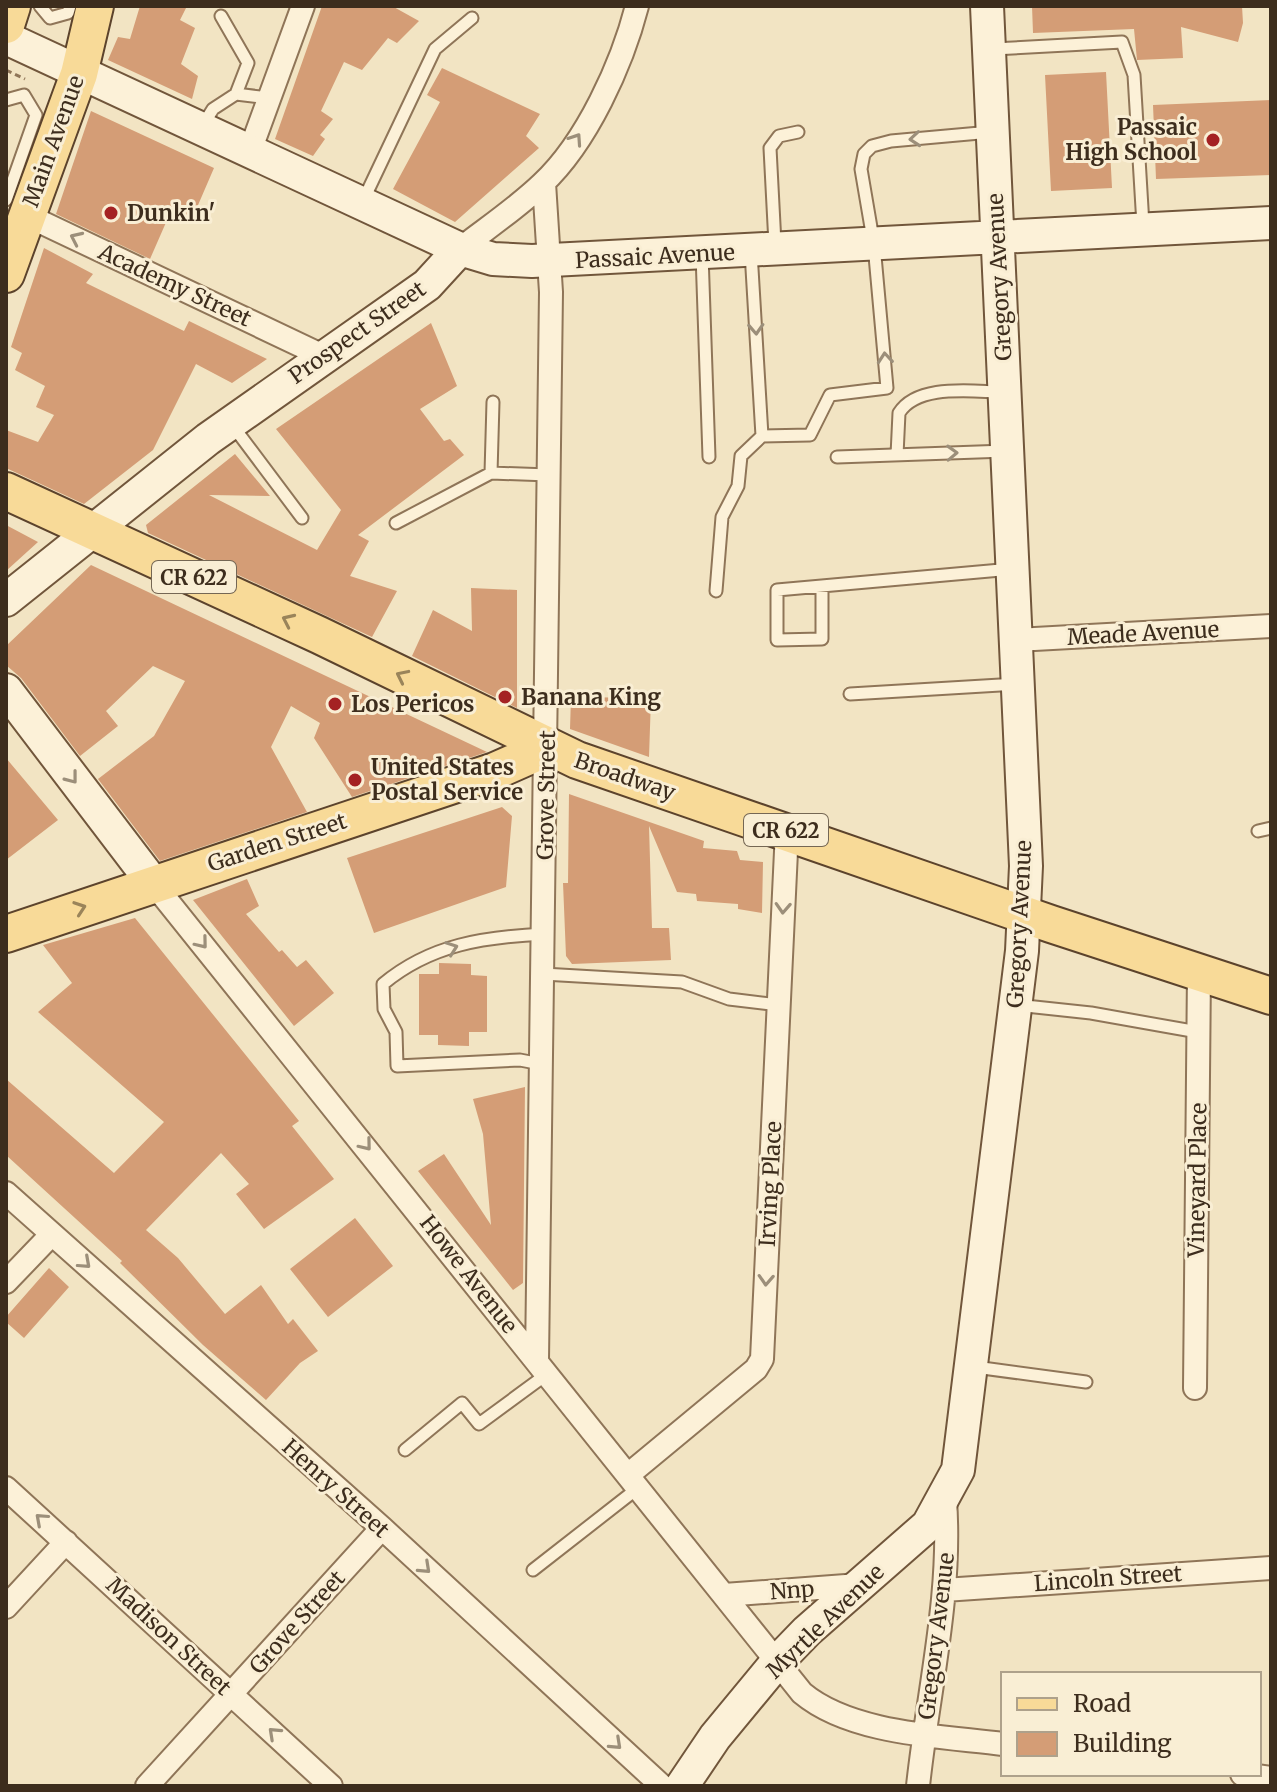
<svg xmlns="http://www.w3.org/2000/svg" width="1277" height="1792" font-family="Merriweather,serif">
	<rect width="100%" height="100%" fill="#f2e4c3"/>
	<path fill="#d49d76" d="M140 6H187L180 20 195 28 181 64 198 76 192 99 108 60 118 37 130 39Z
		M322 6H392L419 21 397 43 388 38 362 70 344 62 321 111 333 119 320 135 325 139 313 156 275 139Z
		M1032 6H1242L1243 23 1238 42 1181 27 1183 58 1137 60 1134 29 1033 33Z
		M442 68 540 114 526 136 539 148 455 222 393 189 440 102 427 95Z
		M1106 72 1112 188 1051 191 1045 75Z
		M1271 100V175L1156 179 1153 105Z
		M91 111 214 168 192 219 171 211 150 259 56 214Z
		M44 248 93 274 86 283 184 331 189 321 267 359 232 383 196 364 153 450 84 504 6 468V430L38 442 54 415 36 407 45 386 15 370 22 353 11 347Z
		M431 323 457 386 420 409 444 441 450 439 464 455 358 535 369 541 350 576 397 591 372 637 148 533 146 525 235 454 270 496 209 495 317 550 341 510 276 429Z
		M6 525 38 542 6 571Z
		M91 565 487 752 352 797 314 738 320 723 291 706 271 747 307 812 160 861 98 779 154 736 185 681 153 666 106 711 118 726 80 756 21 678 6 665V646Z
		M471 588 517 590V708L412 656 433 610 472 631Z
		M571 697 651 698 649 757 570 729Z
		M6 758 58 820 6 860Z
		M569 794 704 841 703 848 737 851 740 860 763 862 762 913 738 909V904L697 901 696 894 677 892 649 826 652 928H669L671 960 572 964 566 956 563 883H568Z
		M502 807 512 816 506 887 374 933 347 858Z
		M247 879 259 906 246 914 279 952 282 950 297 967 306 960 334 993 294 1026 193 900Z
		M135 918 299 1121 292 1126 334 1179 264 1229 236 1194 249 1184 221 1153 146 1230 178 1258 225 1314 261 1285 288 1324 293 1319 318 1351 300 1363 266 1400 203 1345 120 1263 122 1261 6 1155V1079L114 1173 164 1122 38 1012 72 983 43 945Z
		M439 963 471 964V975L487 976V1032H469V1046L438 1045V1035H419V974H439Z
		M525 1087 523 1283 513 1290 418 1171 444 1154 491 1225 483 1134 473 1099Z
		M355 1218 393 1266 328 1317 290 1269Z
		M49 1268 69 1287 24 1338 6 1322V1317Z"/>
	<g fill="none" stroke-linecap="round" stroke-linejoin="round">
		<g stroke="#8f7558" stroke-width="15">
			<path id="lane" d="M40 6 50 18 68 13 70 6
				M221 16 248 63 236 94
				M993 49 1122 42 1134 75 1143 225
				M6 100 24 95 36 115 6 200
				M203 125 213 109 236 94 269 98
				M362 203 435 49 472 18
				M775 244 770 148 779 136 798 132
				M751 252 762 436 810 435 830 395 887 388 874 245 861 169 864 154 872 146 891 141 991 132
				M702 254 709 457
				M233 426 302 518
				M897 455 899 413C918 383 973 392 1004 392
				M837 457 1006 451
				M491 473 493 402
				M396 523 491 473 549 475
				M822 586V639L777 640V590L1012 569
				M716 591 722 517 738 486 741 456 762 436
				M850 694 1017 684
				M1258 831 1271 828
				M543 974 682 982 729 999 779 1005
				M1016 1005 1091 1013 1198 1032
				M541 1064 520 1060 397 1066 396 1032 384 1009 383 984C431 944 485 937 544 934
				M975 1367 1086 1382
				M405 1450 462 1403 479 1424 547 1374
				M533 1570 638 1488"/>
		</g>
		<g stroke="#8f7558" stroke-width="26">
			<path id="street" d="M250 151 303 6
				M26 215 323 356
				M460 249C487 228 517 208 542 184 587 142 622 64 637 6
				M1016 640 1271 626
				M153 883 802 1693C851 1734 940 1736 1003 1744
				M6 1193 382 1528 662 1786
				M6 1282 52 1234
				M537 1360 551 292 544 183
				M1195 1388 1199 972
				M628 1475 756 1369 762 1359 787 830
				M6 1488 331 1786
				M944 1590 1271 1568
				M724 1595 859 1585
				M6 1607 66 1542
				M1242 1774 1271 1778
				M147 1786 382 1528
				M918 1786C928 1691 952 1596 945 1500"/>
		</g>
		<g stroke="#71563b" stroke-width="36">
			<path id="secondary" d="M6 38 460 249 493 259 532 261 1271 223
				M6 600 208 439 427 285 460 249
				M6 690 153 883
				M682 1786 715 1737 777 1662 807 1631 928 1525 958 1470 1022 951 1026 866 987 6"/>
		</g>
		<g stroke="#5c432c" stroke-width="40">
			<path id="primary" d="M6 25 12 6
				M6 274 79 74 95 6
				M6 491 319 635 577 760 1051 924 1271 996
				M6 934 495 771 547 748"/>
		</g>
		<path stroke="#8f7558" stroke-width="3" stroke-dasharray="6 4" stroke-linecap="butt" d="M6 70 25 79"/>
		<use href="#lane" stroke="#fcf1d8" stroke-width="11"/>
		<use href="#street" stroke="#fcf1d8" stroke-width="22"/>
		<use href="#secondary" stroke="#fcf1d8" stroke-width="32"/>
		<use href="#primary" stroke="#f8da98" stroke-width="36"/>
	</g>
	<defs><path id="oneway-chevron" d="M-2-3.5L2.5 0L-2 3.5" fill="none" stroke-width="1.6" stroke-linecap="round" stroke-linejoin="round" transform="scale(2)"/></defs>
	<g stroke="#9c8f7a">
		<use href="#oneway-chevron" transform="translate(576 139) rotate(-56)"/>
		<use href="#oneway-chevron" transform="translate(915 139) rotate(175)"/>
		<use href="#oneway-chevron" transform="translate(76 238) rotate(-155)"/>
		<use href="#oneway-chevron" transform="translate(756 329) rotate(87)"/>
		<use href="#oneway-chevron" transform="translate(885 358) rotate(-95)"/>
		<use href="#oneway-chevron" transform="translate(952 453) rotate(-2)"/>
		<use href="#oneway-chevron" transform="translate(72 778) rotate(52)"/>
		<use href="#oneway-chevron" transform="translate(783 908) rotate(93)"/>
		<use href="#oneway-chevron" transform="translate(202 943) rotate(51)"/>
		<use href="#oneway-chevron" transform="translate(452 948) rotate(-20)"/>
		<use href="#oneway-chevron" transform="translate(366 1145) rotate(51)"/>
		<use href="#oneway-chevron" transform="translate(85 1263) rotate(42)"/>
		<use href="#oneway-chevron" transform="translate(766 1280) rotate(93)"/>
		<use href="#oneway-chevron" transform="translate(41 1519) rotate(-138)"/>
		<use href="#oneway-chevron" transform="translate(425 1568) rotate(43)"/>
		<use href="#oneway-chevron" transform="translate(274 1733) rotate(-137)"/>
		<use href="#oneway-chevron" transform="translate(616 1744) rotate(43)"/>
	</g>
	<g stroke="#9a845a">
		<use href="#oneway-chevron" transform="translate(288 620) rotate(-155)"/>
		<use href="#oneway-chevron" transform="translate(402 676) rotate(-154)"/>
		<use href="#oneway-chevron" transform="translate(80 908) rotate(-19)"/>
	</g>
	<g fill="#a42223" stroke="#f9eed4" stroke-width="3">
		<circle cx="1213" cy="140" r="8"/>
		<circle cx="111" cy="213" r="8"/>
		<circle cx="505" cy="697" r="8"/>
		<circle cx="335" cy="704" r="8"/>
		<circle cx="355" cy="780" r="8"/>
	</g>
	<g text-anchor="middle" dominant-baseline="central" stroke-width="6" stroke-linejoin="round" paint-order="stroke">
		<g fill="#f9eed4" stroke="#756754" stroke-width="2">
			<rect x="152" y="561" width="84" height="32" rx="6"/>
			<rect x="744" y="814" width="84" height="32" rx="6"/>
		</g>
		<g font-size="20" font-weight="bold" fill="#3d2d1d">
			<text x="194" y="577">CR 622</text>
			<text x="786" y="830">CR 622</text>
		</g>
		<g font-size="22" font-weight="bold" fill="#3d2d1d" stroke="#f9eed4" text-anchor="start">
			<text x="1197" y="127" text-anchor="end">Passaic<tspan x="1197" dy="25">High School</tspan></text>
			<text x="127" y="213">Dunkin'</text>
			<text x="521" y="697">Banana King</text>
			<text x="351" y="704">Los Pericos</text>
			<text x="371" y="767">United States<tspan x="371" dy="25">Postal Service</tspan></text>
		</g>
		<g font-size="22" fill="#3d2d1d" stroke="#f9eed4">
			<text transform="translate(53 141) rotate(-70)">Main Avenue</text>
			<text transform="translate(655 256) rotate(-3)">Passaic Avenue</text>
			<text transform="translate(999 277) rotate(-93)">Gregory Avenue</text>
			<text transform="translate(175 285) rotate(25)">Academy Street</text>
			<text transform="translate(357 332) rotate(-35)">Prospect Street</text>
			<text transform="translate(1143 633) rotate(-3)">Meade Avenue</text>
			<text transform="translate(625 776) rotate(19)">Broadway</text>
			<text transform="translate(546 795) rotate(-89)">Grove Street</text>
			<text transform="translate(277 842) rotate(-18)">Garden Street</text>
			<text transform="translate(1019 924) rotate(-87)">Gregory Avenue</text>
			<text transform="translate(1197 1180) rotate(-89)">Vineyard Place</text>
			<text transform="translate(770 1184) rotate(-87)">Irving Place</text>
			<text transform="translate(469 1274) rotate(52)">Howe Avenue</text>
			<text transform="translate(336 1488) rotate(42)">Henry Street</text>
			<text transform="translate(1108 1578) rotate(-4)">Lincoln Street</text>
			<text transform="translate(792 1590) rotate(-4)">Nnp</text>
			<text transform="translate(825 1621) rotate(-44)">Myrtle Avenue</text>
			<text transform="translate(297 1622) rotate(-48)">Grove Street</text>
			<text transform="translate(169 1636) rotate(43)">Madison Street</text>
			<text transform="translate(936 1636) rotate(-83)">Gregory Avenue</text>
		</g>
	</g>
	<rect width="1277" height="1792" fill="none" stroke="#3d2d1d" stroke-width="16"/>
	<rect x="1001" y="1672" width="260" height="104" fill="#f9eed4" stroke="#aea18b" stroke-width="2"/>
	<rect x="1017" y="1698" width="40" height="12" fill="#f8da98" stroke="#aea18b" stroke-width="2"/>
	<text x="1073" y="1712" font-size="24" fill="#3d2d1d">Road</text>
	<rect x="1017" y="1732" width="40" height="24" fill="#d49d76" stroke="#aea18b" stroke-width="2"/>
	<text x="1073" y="1752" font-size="24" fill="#3d2d1d">Building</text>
</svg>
